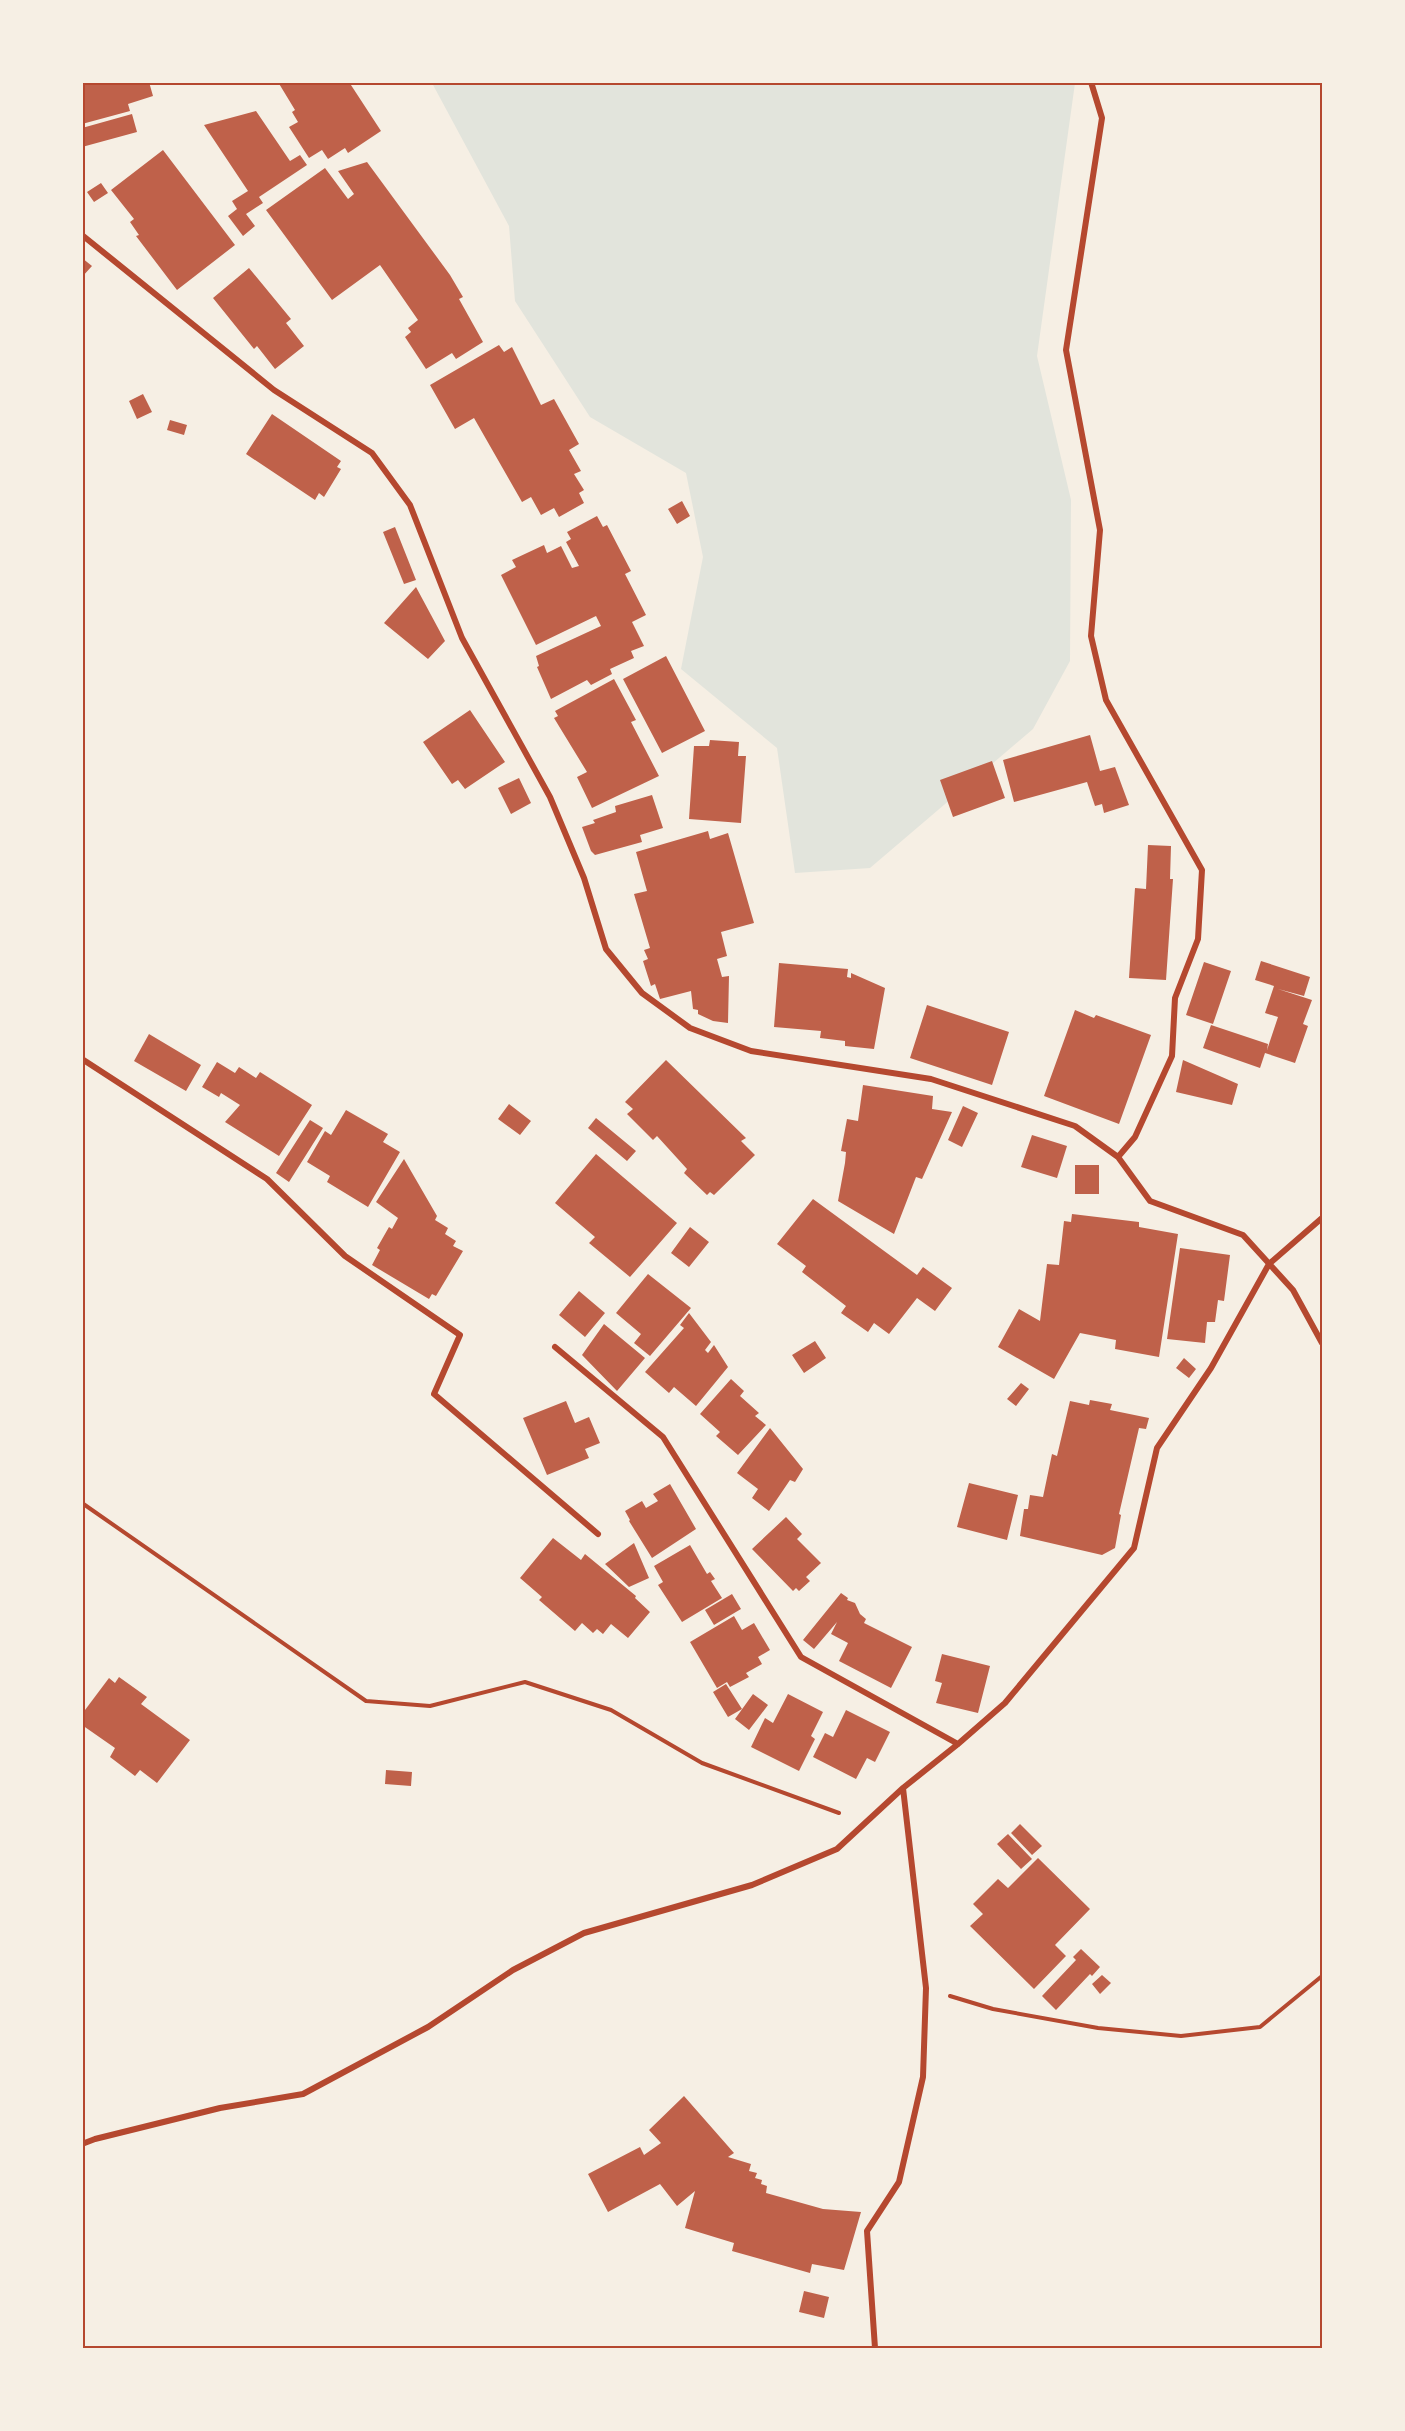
<svg xmlns="http://www.w3.org/2000/svg" width="1405" height="2431" font-family="Signika,sans-serif">
	<rect width="100%" height="100%" fill="#f6efe4"/>
	<path fill="#e2e4dc" d="M432 83H1075L1037 356 1071 500 1070 661 1033 729 870 868 795 873 777 748 681 669 703 557 686 473 590 417 515 301 509 226Z"/>
	<path fill="#bf614a" d="M82 82H149L153 96 128 104 130 111 82 124Z
		M278 82H349L381 131 348 153 345 148 328 159 322 150 309 158 289 127 298 122 292 112 295 110Z
		M256 111 290 161 300 155 307 165 259 197 263 203 246 214 255 226 243 236 228 216 237 209 232 201 248 191 204 125Z
		M132 114 137 132 82 147V128Z
		M163 150 235 245 177 290 136 236 139 235 130 222 134 219 111 190Z
		M367 162 450 275 463 297 459 299 483 342 456 359 452 353 426 369 405 337 411 332 408 328 418 320 380 265 332 300 266 210 325 168 348 199 354 194 338 171Z
		M101 183 108 193 94 202 87 192Z
		M82 258 92 266 82 277Z
		M249 268 291 319 286 323 304 346 275 369 257 346 254 349 213 298Z
		M499 345 504 352 512 347 541 405 554 399 579 444 569 450 581 471 574 474 584 490 579 493 584 503 559 517 554 508 541 515 531 497 522 502 474 418 455 429 430 385Z
		M143 394 152 412 137 419 129 401Z
		M272 414 341 461 337 467 341 469 324 497 319 493 315 500 246 454Z
		M170 420 187 425 184 435 167 430Z
		M682 501 690 516 677 524 668 509Z
		M597 516 603 527 607 525 631 571 625 574 646 615 632 622 644 646 631 651 634 658 610 669 612 674 591 685 587 680 551 699 537 667 539 666 536 656 601 626 596 616 536 645 501 575 516 567 512 560 544 545 547 553 561 546 572 568 579 566 566 542 571 539 567 532Z
		M395 527 416 580 404 584 383 532Z
		M416 587 445 641 428 659 384 623Z
		M666 656 705 731 662 753 623 679Z
		M614 679 636 720 631 722 659 776 592 808 577 777 587 772 554 718 558 716 555 711Z
		M470 710 505 762 465 789 458 780 452 784 423 742Z
		M1090 735 1100 771 1115 767 1129 805 1104 813 1102 804 1095 806 1087 782 1014 802 1003 760Z
		M710 740 739 742 738 756H746L741 823 689 819 694 746H709Z
		M992 761 1005 798 953 817 940 780Z
		M519 778 531 803 511 814 498 788Z
		M652 795 663 828 640 835 642 842 595 855 591 851 582 827 595 823 593 820 616 812 615 806Z
		M708 831 710 839 728 833 754 923 721 932 727 956 717 959 722 977 729 976 728 1023 713 1021 698 1014V1010L693 1009 691 991 660 999 655 984 651 986 643 961 648 959 644 950 650 948 634 894 647 891 636 852Z
		M1148 845 1171 846 1170 879H1173L1166 980 1129 978 1135 888 1146 889Z
		M1261 961 1310 977 1304 996 1278 989 1312 1000 1303 1024 1308 1026 1295 1063 1265 1053 1260 1068 1203 1048 1211 1025 1268 1044 1267 1050 1278 1017 1265 1013 1274 986 1255 980Z
		M1204 962 1231 971 1213 1024 1186 1015Z
		M779 963 848 969 847 977 851 978V973L885 988 874 1049 845 1046V1041L820 1038 821 1031 774 1027Z
		M927 1005 1009 1032 992 1085 910 1058Z
		M1075 1010 1094 1018 1096 1015 1151 1035 1119 1124 1044 1096Z
		M149 1034 201 1065 186 1091 134 1061Z
		M666 1060 746 1138 741 1141 755 1155 714 1195 710 1192 707 1195 684 1173 687 1169 657 1136 653 1140 627 1114 633 1109 625 1102Z
		M1183 1060 1238 1084 1232 1105 1176 1092Z
		M217 1062 235 1073 239 1067 256 1078 260 1072 312 1105 279 1156 225 1122 240 1105 221 1093 219 1097 202 1087Z
		M863 1085 933 1096 932 1109 952 1112 922 1179 916 1177 894 1234 838 1201 845 1163 846 1152 841 1151 847 1119 858 1121Z
		M509 1104 531 1121 520 1135 498 1119Z
		M963 1106 978 1113 962 1147 948 1140Z
		M346 1110 388 1134 383 1142 400 1152 368 1207 327 1182 330 1176 307 1162 325 1131 331 1135Z
		M596 1118 636 1151 627 1161 588 1128Z
		M310 1120 323 1128 289 1182 276 1173Z
		M1032 1135 1067 1146 1057 1178 1021 1167Z
		M596 1154 677 1223 630 1277 589 1243 595 1237 555 1203Z
		M404 1159 437 1216 435 1220 448 1228 445 1234 456 1241 453 1246 463 1251 436 1296 432 1294 429 1299 372 1265 380 1250 377 1248 389 1227 392 1229 398 1218 376 1202Z
		M1075 1165H1099V1194H1075Z
		M813 1199 917 1275 923 1267 952 1288 935 1311 917 1298 889 1334 874 1323 868 1332 841 1313 846 1306 802 1272 806 1266 777 1244Z
		M1072 1214 1139 1222V1227L1178 1234 1159 1357 1115 1349 1116 1340 1080 1333 1054 1379 998 1347 1019 1309 1040 1321 1047 1264 1059 1265 1064 1221 1071 1222Z
		M690 1227 709 1242 689 1267 671 1253Z
		M1180 1248 1230 1255 1224 1301 1218 1300 1215 1322H1207L1205 1343 1167 1339Z
		M648 1274 691 1308 650 1356 634 1343 641 1334 616 1313Z
		M579 1291 605 1313 585 1337 559 1315Z
		M689 1313 711 1342 705 1350 708 1353 714 1345 728 1367 696 1406 674 1387 669 1393 645 1372 684 1328 680 1325Z
		M604 1324 645 1358 617 1391 582 1355Z
		M815 1341 826 1358 804 1373 792 1355Z
		M1184 1358 1196 1369 1189 1378 1176 1368Z
		M731 1379 744 1391 740 1396 759 1413 755 1416 766 1425 738 1455 716 1436 720 1432 700 1414Z
		M1021 1383 1029 1389 1016 1406 1007 1399Z
		M1090 1400 1112 1404 1110 1410 1149 1418 1146 1429 1139 1428 1119 1514 1121 1515 1115 1548 1102 1555 1020 1536 1024 1509H1028L1030 1495 1043 1497 1052 1454 1057 1456 1070 1401 1089 1405Z
		M566 1401 575 1423 589 1417 600 1443 585 1449 589 1458 547 1475 523 1418Z
		M770 1428 803 1469 795 1482 790 1480 769 1511 752 1498 758 1489 737 1473Z
		M969 1483 1018 1495 1007 1540 957 1527Z
		M670 1484 696 1529 652 1558 629 1521 630 1520 625 1511 642 1501 646 1508 658 1501 653 1494Z
		M786 1517 802 1534 797 1539 821 1563 806 1577 810 1581 799 1591 796 1588 793 1591 752 1549Z
		M553 1538 581 1560 585 1554 636 1596 635 1598 650 1612 628 1638 611 1624 603 1634 597 1629 593 1633 582 1623 575 1631 539 1600 542 1597 520 1578Z
		M634 1543 649 1578 629 1587 605 1564Z
		M690 1545 707 1574 710 1572 715 1579 711 1581 722 1598 682 1622 658 1585 663 1582 654 1566Z
		M841 1593 848 1598 847 1600 855 1603 860 1614 866 1619 864 1623 912 1647 891 1688 839 1661 848 1643 831 1634 837 1622 814 1649 803 1640Z
		M732 1594 741 1609 714 1625 705 1610Z
		M734 1616 742 1630 754 1623 770 1650 758 1657 762 1664 746 1673 749 1677 730 1687 727 1682 717 1688 690 1642Z
		M942 1654 990 1666 978 1713 936 1703 942 1683 935 1681Z
		M119 1677 147 1697 141 1704 190 1740 157 1783 140 1770 135 1776 110 1757 115 1748 82 1725V1714L109 1678 115 1683Z
		M726 1684 742 1709 728 1717 713 1692Z
		M753 1694 768 1705 749 1730 735 1719Z
		M788 1694 823 1712 811 1736 815 1739 799 1771 751 1747 765 1718 773 1723Z
		M846 1710 890 1732 875 1762 867 1758 856 1779 813 1757 825 1733 833 1737Z
		M386 1770 412 1772 411 1786 385 1784Z
		M1020 1824 1042 1846 1032 1855 1011 1833Z
		M1008 1834 1032 1859 1021 1869 997 1844Z
		M1038 1858 1090 1909 1055 1945 1066 1956 1034 1989 970 1926 983 1914 973 1904 998 1879 1008 1888Z
		M1081 1949 1100 1967 1092 1976 1090 1974 1056 2010 1042 1996 1076 1960 1073 1957Z
		M1102 1975 1111 1983 1100 1994 1092 1984Z
		M684 2096 734 2153 728 2157 751 2164 749 2171 757 2173 755 2178 762 2180 761 2184 767 2186 766 2193 823 2209 861 2212 844 2270 812 2264 810 2273 732 2251 734 2243 685 2228 695 2191 677 2206 660 2184 608 2212 588 2174 640 2147 644 2155 661 2143 649 2130Z
		M804 2291 829 2297 824 2318 799 2312Z"/>
	<g fill="none" stroke-linecap="round" stroke-linejoin="round">
		<path stroke="#b5482f" stroke-width="4" d="M82 1503 366 1701 430 1706 525 1682 611 1710 702 1763 839 1813
			M950 1996 993 2009 1098 2028 1181 2036 1260 2027 1322 1976"/>
		<path stroke="#b5482f" stroke-width="6" d="M1091 82 1102 118 1066 350 1100 530 1091 636 1106 700 1202 870 1198 939 1175 998 1172 1056 1135 1137 1118 1157
			M82 235 274 390 372 453 410 505 462 638 550 797 584 878 606 949 642 993 690 1028 751 1051 931 1079 1075 1126 1118 1157 1150 1201 1243 1235 1293 1290 1322 1343
			M82 1059 267 1179 345 1256 460 1335 434 1394 598 1534
			M555 1347 663 1437 801 1657 958 1744
			M82 2144 95 2139 220 2108 303 2094 428 2027 513 1970 584 1933 752 1885 837 1849 903 1788
			M875 2348 867 2231 899 2182 923 2077 926 1988 903 1788 958 1744 1005 1703 1134 1548 1157 1448 1211 1368 1269 1264 1322 1218"/>
	</g>
	<rect width="1405" height="2431" fill="none" stroke="#f6efe4" stroke-width="168"/>
	<rect x="84" y="84" width="1237" height="2263" fill="none" stroke="#b5482f" stroke-width="2"/>
</svg>
